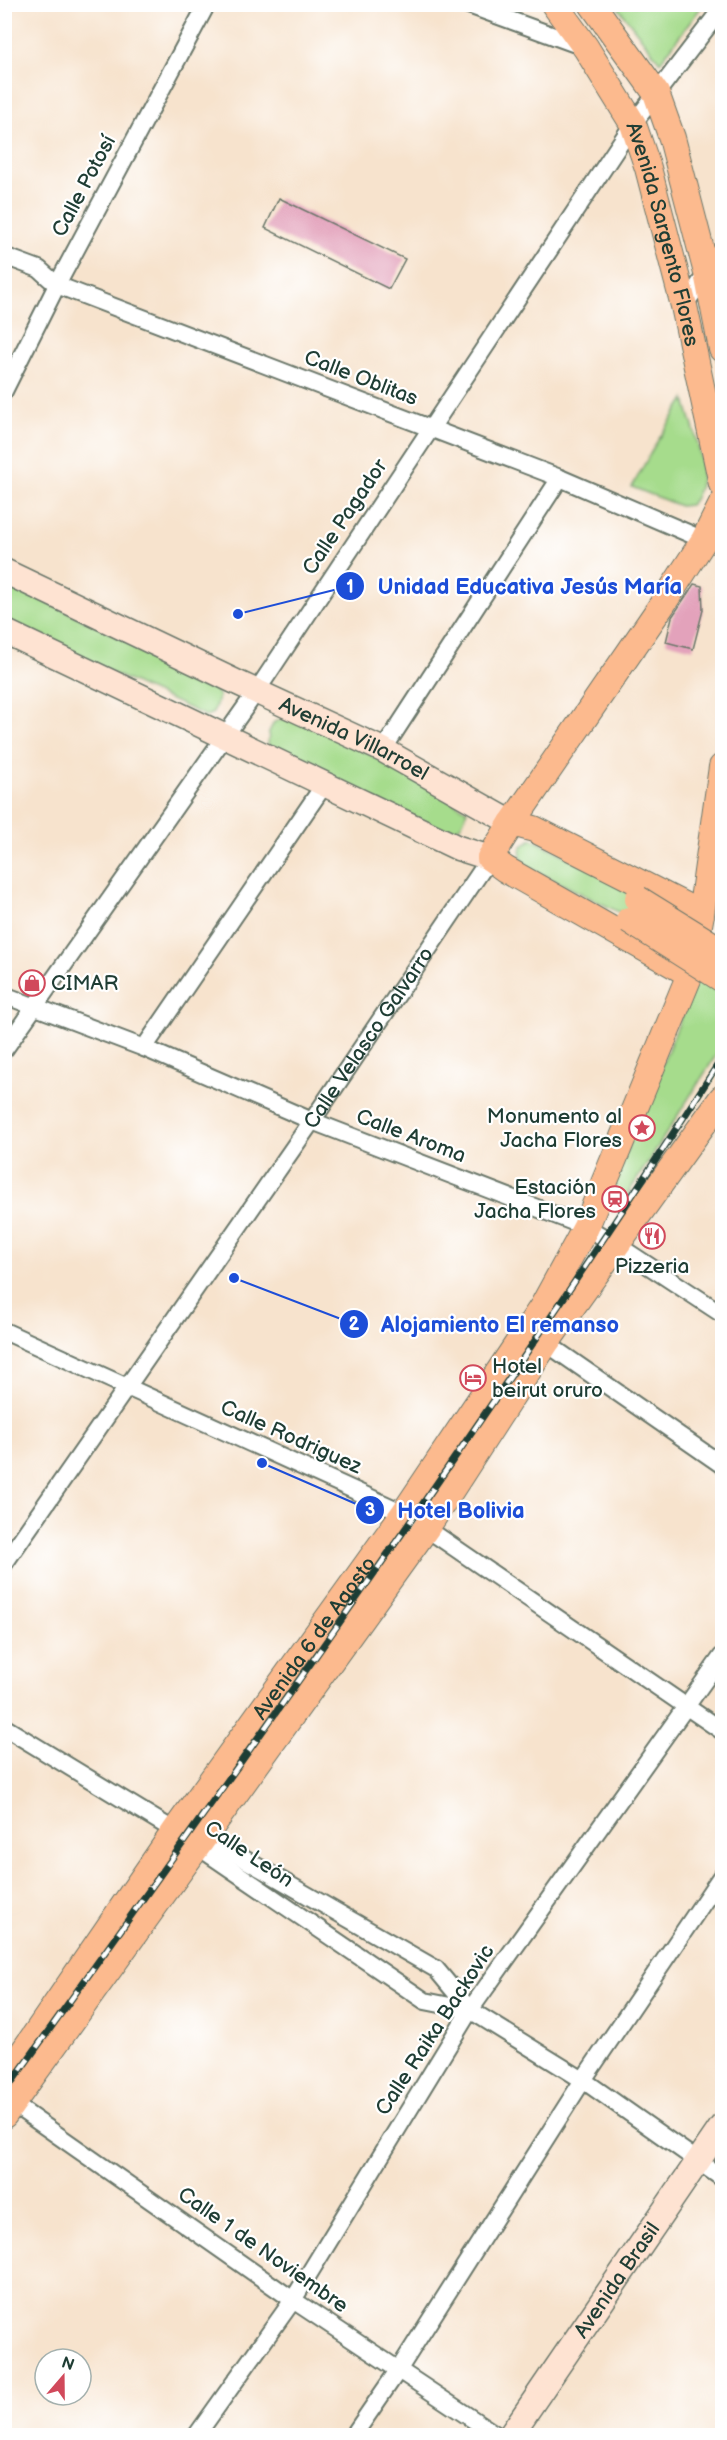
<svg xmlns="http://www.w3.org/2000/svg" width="727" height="2440" font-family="'Balsamiq Sans',sans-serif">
	<rect width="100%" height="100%" fill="#fff"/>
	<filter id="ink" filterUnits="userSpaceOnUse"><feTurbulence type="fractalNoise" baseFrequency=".0167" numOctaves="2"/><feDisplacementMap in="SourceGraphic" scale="12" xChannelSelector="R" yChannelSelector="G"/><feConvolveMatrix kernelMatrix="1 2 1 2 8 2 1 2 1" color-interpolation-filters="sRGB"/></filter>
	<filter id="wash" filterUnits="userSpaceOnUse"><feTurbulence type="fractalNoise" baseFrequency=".008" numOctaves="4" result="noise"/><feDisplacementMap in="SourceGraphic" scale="24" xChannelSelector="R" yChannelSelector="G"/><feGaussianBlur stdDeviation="1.35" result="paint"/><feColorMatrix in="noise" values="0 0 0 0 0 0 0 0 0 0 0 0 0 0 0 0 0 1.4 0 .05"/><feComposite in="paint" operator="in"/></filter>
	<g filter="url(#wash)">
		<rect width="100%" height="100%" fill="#f7e3cd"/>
		<path fill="#a6dc8c" stroke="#628c60" stroke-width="1.5" d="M616 5H703L660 62Z
			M685 399C693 433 715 474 690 505L680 506 632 487 655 445Z
			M4 581 209 681 219 696 213 713 206 716 5 624Z
			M289 717 368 753 467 810C463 824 460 829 447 834L277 754 268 744 269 732 274 722Z
			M532 839 683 915 675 940 530 868C522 861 519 857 521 847Z
			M722 939V1046L616 1212 603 1208 698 977Z"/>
		<g id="blocks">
			<path fill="#e3a2bb" d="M279 198 405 259 389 289 265 228Z
				M694 584 702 586 703 610 693 649 666 642 672 617Z"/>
		</g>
	</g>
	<g filter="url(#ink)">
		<use href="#blocks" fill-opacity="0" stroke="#6b776a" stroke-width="1.5"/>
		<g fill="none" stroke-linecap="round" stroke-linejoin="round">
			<g stroke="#6b776a" stroke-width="20">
				<g id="minor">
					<path d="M466 4 584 47"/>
					<path d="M4 256 39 269 57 285 560 478 704 540"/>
					<path d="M684 306 722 251"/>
					<path d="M4 391 57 285 207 4"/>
					<path d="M383 750 560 478"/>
					<path d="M4 995 144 1048 312 1121 586 1227 617 1245 722 1314"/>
					<path d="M144 1048 324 785"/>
					<path d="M4 1050 256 692 633 124 722 8"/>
					<path d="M4 1331 404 1513 722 1731"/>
					<path d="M546 1343 722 1465"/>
					<path id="s1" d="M4 1564 312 1121 490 858"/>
					<path d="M4 1727 175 1831 425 2001 470 2010"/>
					<path d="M206 1837 436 1969 470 2010 583 2080 722 2178"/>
					<path d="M6 2099 293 2300 498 2436"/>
					<path d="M196 2436 293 2300 470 2010 722 1656"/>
					<path d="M353 2436 399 2369 583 2080 722 1875"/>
				</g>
			</g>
			<g stroke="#6b776a" stroke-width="27">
				<g id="secondary">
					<path id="s2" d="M4 571 238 683 383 750 512 823"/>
					<path d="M4 631 458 848 490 858"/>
					<path id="s3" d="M510 2436 722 2126"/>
				</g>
			</g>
			<g stroke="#6b776a" stroke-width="28">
				<g id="primary">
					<path id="s4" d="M554 4 586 48 633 124 648 168 684 306 722 484"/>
					<path d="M592 4 656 93 672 138 707 273 722 349"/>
					<path d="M512 823 534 829 701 914"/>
					<path d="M490 858 512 823 662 605 704 540 722 504"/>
					<path d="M490 858 505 869 690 974"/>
					<path id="s5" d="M4 2080 175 1831 404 1513 543 1306 586 1227 690 974 701 914 722 767"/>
					<path d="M4 2115 427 1527 546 1343 722 1098"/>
				</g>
			</g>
			<use href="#minor" stroke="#fff" stroke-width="16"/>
			<use href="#secondary" stroke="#fee3d2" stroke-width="24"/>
			<use href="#primary" stroke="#fcba8e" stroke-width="26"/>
			<g stroke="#1f3d34" stroke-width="7">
				<path id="rail" d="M4 2093C249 1751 495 1411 722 1058"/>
			</g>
			<use href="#rail" stroke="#fff" stroke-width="4.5" stroke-dasharray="14" stroke-linecap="butt"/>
			<g stroke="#6b776a" stroke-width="28" stroke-linecap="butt">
				<path id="primary-bridge" d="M638 899 722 951
					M629 920 722 979"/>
			</g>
			<use href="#primary-bridge" stroke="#fcba8e" stroke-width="26"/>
		</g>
	</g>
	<defs>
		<g id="shop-ring" transform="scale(1.35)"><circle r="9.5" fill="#fff" stroke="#d1495b" stroke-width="1.5"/><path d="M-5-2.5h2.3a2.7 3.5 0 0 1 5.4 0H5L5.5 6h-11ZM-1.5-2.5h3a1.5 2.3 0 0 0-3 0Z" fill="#d1495b"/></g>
		<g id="sight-ring" transform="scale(1.35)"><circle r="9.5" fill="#fff" stroke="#d1495b" stroke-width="1.5"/><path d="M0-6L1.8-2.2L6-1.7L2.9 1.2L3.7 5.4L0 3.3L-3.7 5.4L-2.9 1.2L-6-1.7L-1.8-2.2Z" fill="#d1495b"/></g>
		<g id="station-ring" transform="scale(1.35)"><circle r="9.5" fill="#fff" stroke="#d1495b" stroke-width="1.5"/><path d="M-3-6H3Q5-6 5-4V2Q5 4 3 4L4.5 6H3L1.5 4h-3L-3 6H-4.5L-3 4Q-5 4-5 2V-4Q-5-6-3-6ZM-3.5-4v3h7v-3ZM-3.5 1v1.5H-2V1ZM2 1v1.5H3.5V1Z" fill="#d1495b"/></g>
		<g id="restaurant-ring" transform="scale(1.35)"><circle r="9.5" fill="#fff" stroke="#d1495b" stroke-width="1.5"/><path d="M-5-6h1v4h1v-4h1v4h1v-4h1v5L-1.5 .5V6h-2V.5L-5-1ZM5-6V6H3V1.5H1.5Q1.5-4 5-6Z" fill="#d1495b"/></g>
		<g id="hotel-ring" transform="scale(1.35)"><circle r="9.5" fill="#fff" stroke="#d1495b" stroke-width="1.5"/><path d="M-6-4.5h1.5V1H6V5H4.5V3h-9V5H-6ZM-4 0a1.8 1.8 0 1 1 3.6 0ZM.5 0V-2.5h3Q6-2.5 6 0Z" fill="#d1495b"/></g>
	</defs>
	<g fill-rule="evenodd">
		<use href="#shop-ring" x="32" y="983"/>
		<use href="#sight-ring" x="642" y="1128"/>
		<use href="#station-ring" x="615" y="1199"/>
		<use href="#restaurant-ring" x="652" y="1236"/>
		<use href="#hotel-ring" x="473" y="1378"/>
	</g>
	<g text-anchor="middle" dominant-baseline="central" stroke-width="4.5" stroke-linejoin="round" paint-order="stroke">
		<g font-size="21" fill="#1f3d34" stroke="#fff">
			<text transform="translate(84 186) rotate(-62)">Calle Potosí</text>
			<text stroke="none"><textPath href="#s4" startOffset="258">Avenida Sargento Flores</textPath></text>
			<text transform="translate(361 378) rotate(21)">Calle Oblitas</text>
			<text transform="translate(345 517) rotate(-56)">Calle Pagador</text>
			<text stroke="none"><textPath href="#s2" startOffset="388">Avenida Villarroel</textPath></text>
			<text stroke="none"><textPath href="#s1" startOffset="640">Calle Velasco Galvarro</textPath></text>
			<text transform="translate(411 1136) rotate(21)">Calle Aroma</text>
			<text transform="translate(291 1437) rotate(24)">Calle Rodriguez</text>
			<text stroke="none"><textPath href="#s5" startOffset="540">Avenida 6 de Agosto</textPath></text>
			<text transform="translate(249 1854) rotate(34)">Calle León</text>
			<text transform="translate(435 2030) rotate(-57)">Calle Raika Backovic</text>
			<text transform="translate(263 2250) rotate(35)">Calle 1 de Noviembre</text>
			<text stroke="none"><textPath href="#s3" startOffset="189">Avenida Brasil</textPath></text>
		</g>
		<g font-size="21" fill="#1f3d34" stroke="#fff" text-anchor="start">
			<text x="51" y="983">CIMAR</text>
			<text x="622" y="1116" text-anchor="end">Monumento al<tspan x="622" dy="24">Jacha Flores</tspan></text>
			<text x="596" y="1187" text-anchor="end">Estación<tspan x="596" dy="24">Jacha Flores</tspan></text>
			<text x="652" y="1266" text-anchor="middle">Pizzeria</text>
			<text x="492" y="1366">Hotel<tspan x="492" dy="24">beirut oruro</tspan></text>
		</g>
	</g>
	<path fill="none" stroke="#1d4ed8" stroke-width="2" d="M238 614L350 586M234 1278L354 1324M262 1463L370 1510"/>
	<g fill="#1d4ed8" stroke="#fff" stroke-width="2">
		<circle cx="238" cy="614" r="6"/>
		<circle cx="234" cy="1278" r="6"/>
		<circle cx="262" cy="1463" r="6"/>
		<circle cx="350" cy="586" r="15"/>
		<circle cx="354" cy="1324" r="15"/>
		<circle cx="370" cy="1510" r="15"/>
	</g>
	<g font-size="18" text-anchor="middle" font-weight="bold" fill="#fff">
		<text x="350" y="593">1</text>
		<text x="354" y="1330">2</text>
		<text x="370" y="1516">3</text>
	</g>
	<g font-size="22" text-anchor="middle" font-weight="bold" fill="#1d4ed8" stroke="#fff" stroke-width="4.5" stroke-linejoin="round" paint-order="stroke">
		<text x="530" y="594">Unidad Educativa Jesús María</text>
		<text x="500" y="1332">Alojamiento El remanso</text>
		<text x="461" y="1518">Hotel Bolivia</text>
	</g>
	<rect width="727" height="2440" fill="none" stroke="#fff" stroke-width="24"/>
	<g transform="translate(63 2377) rotate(20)"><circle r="28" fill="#ffffff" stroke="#a5b1ae" stroke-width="1.5"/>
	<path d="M0-4.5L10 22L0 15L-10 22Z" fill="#d1495b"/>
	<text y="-9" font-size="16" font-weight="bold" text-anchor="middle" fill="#1f3d34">N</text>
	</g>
</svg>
